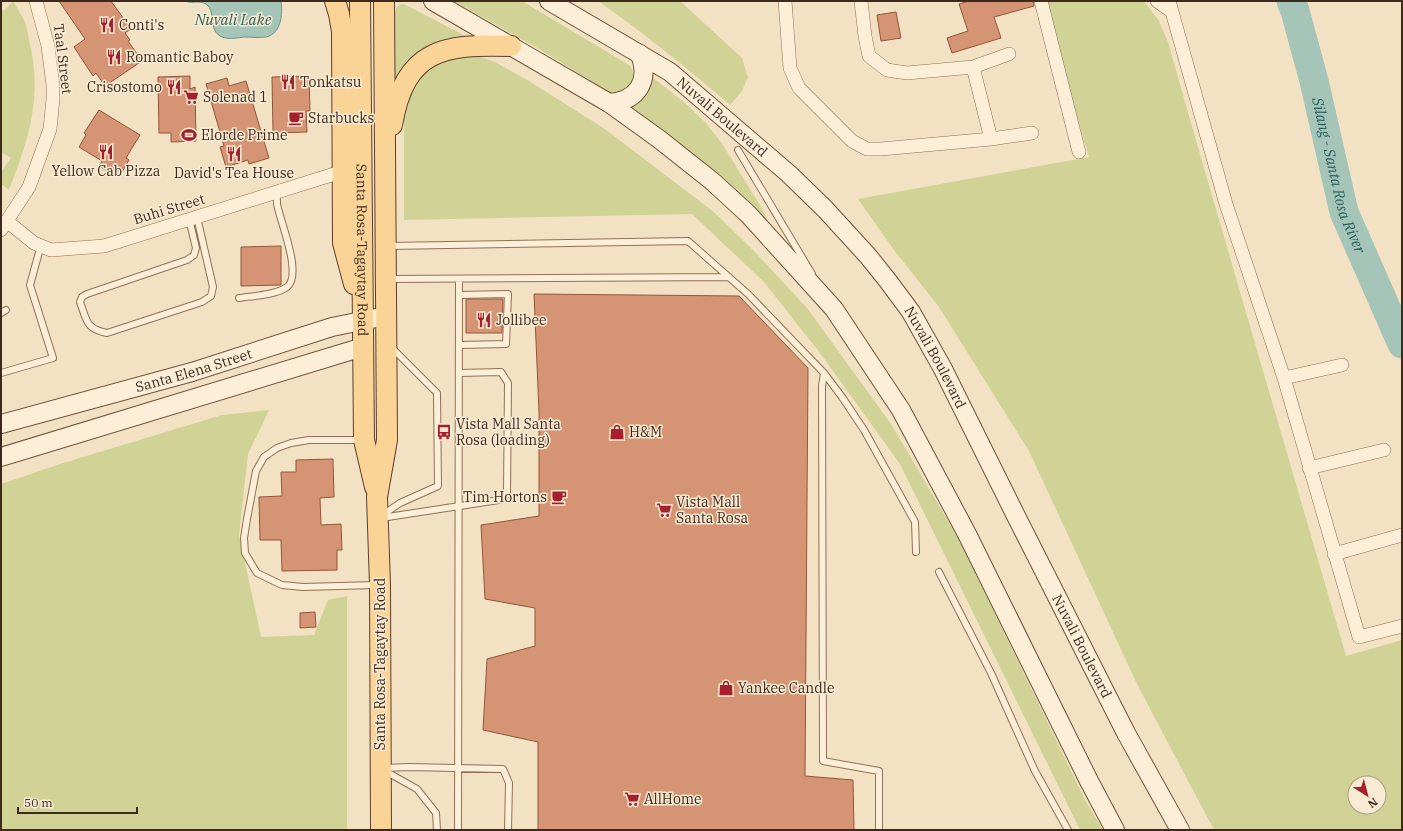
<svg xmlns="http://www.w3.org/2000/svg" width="1403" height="831" font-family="'IBM Plex Serif',serif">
	<rect width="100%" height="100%" fill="#f3e1c3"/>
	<path fill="#d0d395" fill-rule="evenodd" d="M13 1C16 7 21 13 24 20 27 26 28 34 29 40 43 95 29 139 9 190L1 184V172L11 158 1 152V9L4 11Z
		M454 1H522L629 65C637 74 632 87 622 92 619 94 615 94 612 94L541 50Z
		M598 1H680L742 58 748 77 742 91 730 105C687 68 644 33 598 1Z
		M1043 1H1144L1159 21 1168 42 1195 137 1346 656 1402 640V830H1214L1137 684 1029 451 939 307 894 250 858 199 1089 157ZM1355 783H1379V807H1355Z
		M401 4 406 5 471 39 395 86V13L396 8Z
		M474 55 495 62 529 81 605 129 677 184 715 213 755 252 807 308 891 424 960 541 1084 798 1103 830H1080L900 464 820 353 764 282 692 214 404 220V116L407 96 429 64Z
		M652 77 685 103 705 122 721 142 761 207 769 223 706 164 630 107C642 100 651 92 652 77Z
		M269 410 248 454 239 535 261 637 314 635 328 600 347 596V830H1V484L60 464 222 415Z"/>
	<path fill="#a5c5b9" stroke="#6b9587" d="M185 1H281C283 14 281 34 266 37 259 38 251 37 244 37 237 38 226 40 220 36 208 29 216 10 206 4 199 0 192 4 185 1Z"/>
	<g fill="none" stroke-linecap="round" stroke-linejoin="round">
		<path stroke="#a5c5b9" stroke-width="29" id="s1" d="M1291 1 1295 11 1314 81 1344 212 1402 344"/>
	</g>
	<path fill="#d59575" stroke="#92563a" d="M59 1H111L131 29 125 33 130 40 128 41 142 61 105 86 96 73 93 76 74 47 85 39Z
		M969 1H1033L1034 6 994 17 1001 38 952 53 947 38 968 31 959 4Z
		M896 12 901 38 881 41 877 15Z
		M190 76V89L195 87 196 141 171 142V133H159L158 77Z
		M309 76 310 111H306L307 132 273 133 272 77Z
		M227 78 229 86 246 81 269 158 249 164 248 160 226 167 220 147 224 146 206 84Z
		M99 110 140 135 126 158 129 160 122 172 119 170 115 176 99 166 102 161 79 147 86 135 84 133Z
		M281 246V285L241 286V247Z
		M534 294 739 296 808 368 805 776 853 780 854 830H538V742L483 730 487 659 535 646V608L485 599 481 525 539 516V412Z
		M466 299H503L502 333H466Z
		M333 459 334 497 320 498 321 525 341 524 342 550H337V570L282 571 281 540H260L259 497 282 496 281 472H296V460Z
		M315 612 316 627 300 628V613Z"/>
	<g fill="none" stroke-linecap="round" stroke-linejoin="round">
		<g stroke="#907157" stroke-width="8">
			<path id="lane" d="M738 150 812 274
				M189 219 196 248 194 255 187 260 87 294 82 297 80 302C87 321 86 329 107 333L202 302 211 296 213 287 197 217
				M388 246 688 241 748 294 824 373 842 397 864 430 915 522 916 552
				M388 279 729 277
				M459 295 508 294 506 344 459 345
				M239 298C253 296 276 295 287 287 303 275 280 221 277 204 277 200 277 196 276 192
				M1 313 6 310
				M1 373 53 358 30 285 41 245
				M824 373 822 386 823 761 879 771V830
				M362 440H309L291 443 277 448 264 457 256 471 247 519 244 538 245 553 257 573 282 585 303 587 376 585
				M381 516 400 503 438 486 437 393 391 347
				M381 518 499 500 507 494 508 383 501 372 459 373
				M939 572 991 673 1035 771 1068 830
				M384 768 409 767 503 769 509 783 508 830
				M385 771 417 789 436 813 437 830
				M458 830 459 279"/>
		</g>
		<g stroke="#907157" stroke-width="14">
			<path id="street" d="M785 1 790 68 799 88 852 141 867 149H881L991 139 1032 133
				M861 1 865 36 869 56 887 70 907 73 973 67 1009 54
				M1041 1 1079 152
				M1157 1 1171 11
				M1169 1 1226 204 1284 378 1359 637 1402 626
				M973 67 991 139
				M8 222 34 243 51 250 104 246 344 171
				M1 230 29 187 50 129 53 99V85L48 46 36 1
				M1284 378 1342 365
				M1309 468 1384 450
				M1334 554 1402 535"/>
		</g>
		<g stroke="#71523a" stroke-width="20">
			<g id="secondary">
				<path d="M433 1 609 103 659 139 712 181 748 214 834 309 901 410 967 534 1089 781 1115 830"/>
				<path id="s2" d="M549 1 670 72 789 174 825 209 868 256 888 281 911 312 943 369 1014 512 1126 733 1180 830"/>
				<path d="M609 103C638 101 650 81 640 54"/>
				<path id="s3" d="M1 424 192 372 332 327 386 316"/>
				<path d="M1 457 363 347"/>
			</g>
		</g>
		<g stroke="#5d3f2c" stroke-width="22">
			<g id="primary">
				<path d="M335 1 339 14 342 31 343 243 354 284"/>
				<path id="s4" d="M360 1 364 440 375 487"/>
				<path d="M392 125C405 49 443 44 511 46"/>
				<path d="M381 830 380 585 377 497 387 440 384 1"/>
			</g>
		</g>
		<use href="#lane" stroke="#fceed7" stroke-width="6"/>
		<use href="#street" stroke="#fceed7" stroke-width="13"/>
		<use href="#secondary" stroke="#fceed7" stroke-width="18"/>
		<use href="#primary" stroke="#fad397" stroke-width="20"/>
	</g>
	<defs>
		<g id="restaurant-bare" transform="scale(1.2)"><path d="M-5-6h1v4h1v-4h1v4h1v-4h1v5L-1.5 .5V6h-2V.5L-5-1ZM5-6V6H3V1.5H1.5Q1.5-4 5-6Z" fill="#a5202c" stroke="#f9ebd3" stroke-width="2.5" paint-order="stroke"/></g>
		<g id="supermarket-bare" transform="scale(1.2)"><path d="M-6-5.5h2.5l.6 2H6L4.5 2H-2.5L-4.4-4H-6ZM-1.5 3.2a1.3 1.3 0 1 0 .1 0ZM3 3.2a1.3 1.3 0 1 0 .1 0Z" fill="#a5202c" stroke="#f9ebd3" stroke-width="2.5" paint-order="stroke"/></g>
		<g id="cafe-bare" transform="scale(1.2)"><path d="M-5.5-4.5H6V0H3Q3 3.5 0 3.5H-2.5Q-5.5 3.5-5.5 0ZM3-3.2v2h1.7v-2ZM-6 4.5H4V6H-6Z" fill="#a5202c" stroke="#f9ebd3" stroke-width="2.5" paint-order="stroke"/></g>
		<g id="stadium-bare" transform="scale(1.2)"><path d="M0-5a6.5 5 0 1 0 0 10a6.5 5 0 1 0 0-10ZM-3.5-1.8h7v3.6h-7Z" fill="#a5202c" stroke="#f9ebd3" stroke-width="2.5" paint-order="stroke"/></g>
		<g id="bus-bare" transform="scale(1.2)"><path d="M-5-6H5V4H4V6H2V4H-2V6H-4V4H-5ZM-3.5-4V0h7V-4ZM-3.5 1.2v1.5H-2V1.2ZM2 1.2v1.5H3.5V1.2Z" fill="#a5202c" stroke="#f9ebd3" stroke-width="2.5" paint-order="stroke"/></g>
		<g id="shop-bare" transform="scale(1.2)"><path d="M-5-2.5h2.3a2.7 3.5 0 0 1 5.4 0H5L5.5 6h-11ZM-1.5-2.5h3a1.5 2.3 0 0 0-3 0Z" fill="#a5202c" stroke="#f9ebd3" stroke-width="2.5" paint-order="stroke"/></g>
	</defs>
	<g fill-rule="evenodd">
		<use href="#restaurant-bare" x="107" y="25"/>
		<use href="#restaurant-bare" x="114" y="57"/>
		<use href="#restaurant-bare" x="288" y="82"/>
		<use href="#restaurant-bare" x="174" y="87"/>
		<use href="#supermarket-bare" x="191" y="97"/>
		<use href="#cafe-bare" x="296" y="118"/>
		<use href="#stadium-bare" x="189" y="135"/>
		<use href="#restaurant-bare" x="106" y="152"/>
		<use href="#restaurant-bare" x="234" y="154"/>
		<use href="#restaurant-bare" x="484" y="320"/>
		<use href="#bus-bare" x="444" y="432"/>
		<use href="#shop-bare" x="617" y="432"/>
		<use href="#cafe-bare" x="559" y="497"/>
		<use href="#supermarket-bare" x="664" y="510"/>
		<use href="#shop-bare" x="726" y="688"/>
		<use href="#supermarket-bare" x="632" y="799"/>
	</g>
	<g text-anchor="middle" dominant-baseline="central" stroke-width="3" stroke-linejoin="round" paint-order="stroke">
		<g font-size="14" fill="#3e2a1d" stroke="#f9ebd3" text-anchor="start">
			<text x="119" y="25">Conti's</text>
			<text x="126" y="57">Romantic Baboy</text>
			<text x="300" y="82">Tonkatsu</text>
			<text x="162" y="87" text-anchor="end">Crisostomo</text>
			<text x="203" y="97">Solenad 1</text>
			<text x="308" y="118">Starbucks</text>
			<text x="201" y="135">Elorde Prime</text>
			<text x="106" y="171" text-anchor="middle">Yellow Cab Pizza</text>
			<text x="234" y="173" text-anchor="middle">David's Tea House</text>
			<text x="496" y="320">Jollibee</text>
			<text x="456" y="424">Vista Mall Santa<tspan x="456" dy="16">Rosa (loading)</tspan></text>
			<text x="629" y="432">H&amp;M</text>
			<text x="547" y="497" text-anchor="end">Tim Hortons</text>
			<text x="676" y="502">Vista Mall<tspan x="676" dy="16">Santa Rosa</tspan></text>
			<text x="738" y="688">Yankee Candle</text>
			<text x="644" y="799">AllHome</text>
		</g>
		<g font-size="14" fill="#3e2a1d" stroke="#f9ebd3">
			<text transform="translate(63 59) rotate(83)">Taal Street</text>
			<text stroke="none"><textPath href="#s2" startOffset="209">Nuvali Boulevard</textPath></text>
			<text transform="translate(169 209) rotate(-17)">Buhi Street</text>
			<text stroke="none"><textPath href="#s4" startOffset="249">Santa Rosa-Tagaytay Road</textPath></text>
			<text stroke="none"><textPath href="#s2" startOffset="533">Nuvali Boulevard</textPath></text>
			<text stroke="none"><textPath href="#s3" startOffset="200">Santa Elena Street</textPath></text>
			<text stroke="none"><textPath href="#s2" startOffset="857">Nuvali Boulevard</textPath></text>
			<text transform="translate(380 664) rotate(-90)">Santa Rosa-Tagaytay Road</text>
		</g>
		<g font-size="15" font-style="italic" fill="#2b5f58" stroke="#f9ebd3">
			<text x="233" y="19">Nuvali Lake</text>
			<text stroke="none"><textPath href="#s1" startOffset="181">Silang - Santa Rosa River</textPath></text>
		</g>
	</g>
	<rect width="1403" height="831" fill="none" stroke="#3e2a1d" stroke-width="4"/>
	<g transform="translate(1367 795) rotate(144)"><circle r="19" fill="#f9ebd3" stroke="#ae9e8a"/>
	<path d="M0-3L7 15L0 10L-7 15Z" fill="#a5202c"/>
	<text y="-6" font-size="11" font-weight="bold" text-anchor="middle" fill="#3e2a1d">N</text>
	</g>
	<path d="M18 807v6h119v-6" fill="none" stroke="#3e2a1d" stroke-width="2"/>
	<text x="24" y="807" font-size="12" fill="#3e2a1d" stroke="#f9ebd3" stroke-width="3" paint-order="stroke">50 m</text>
</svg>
